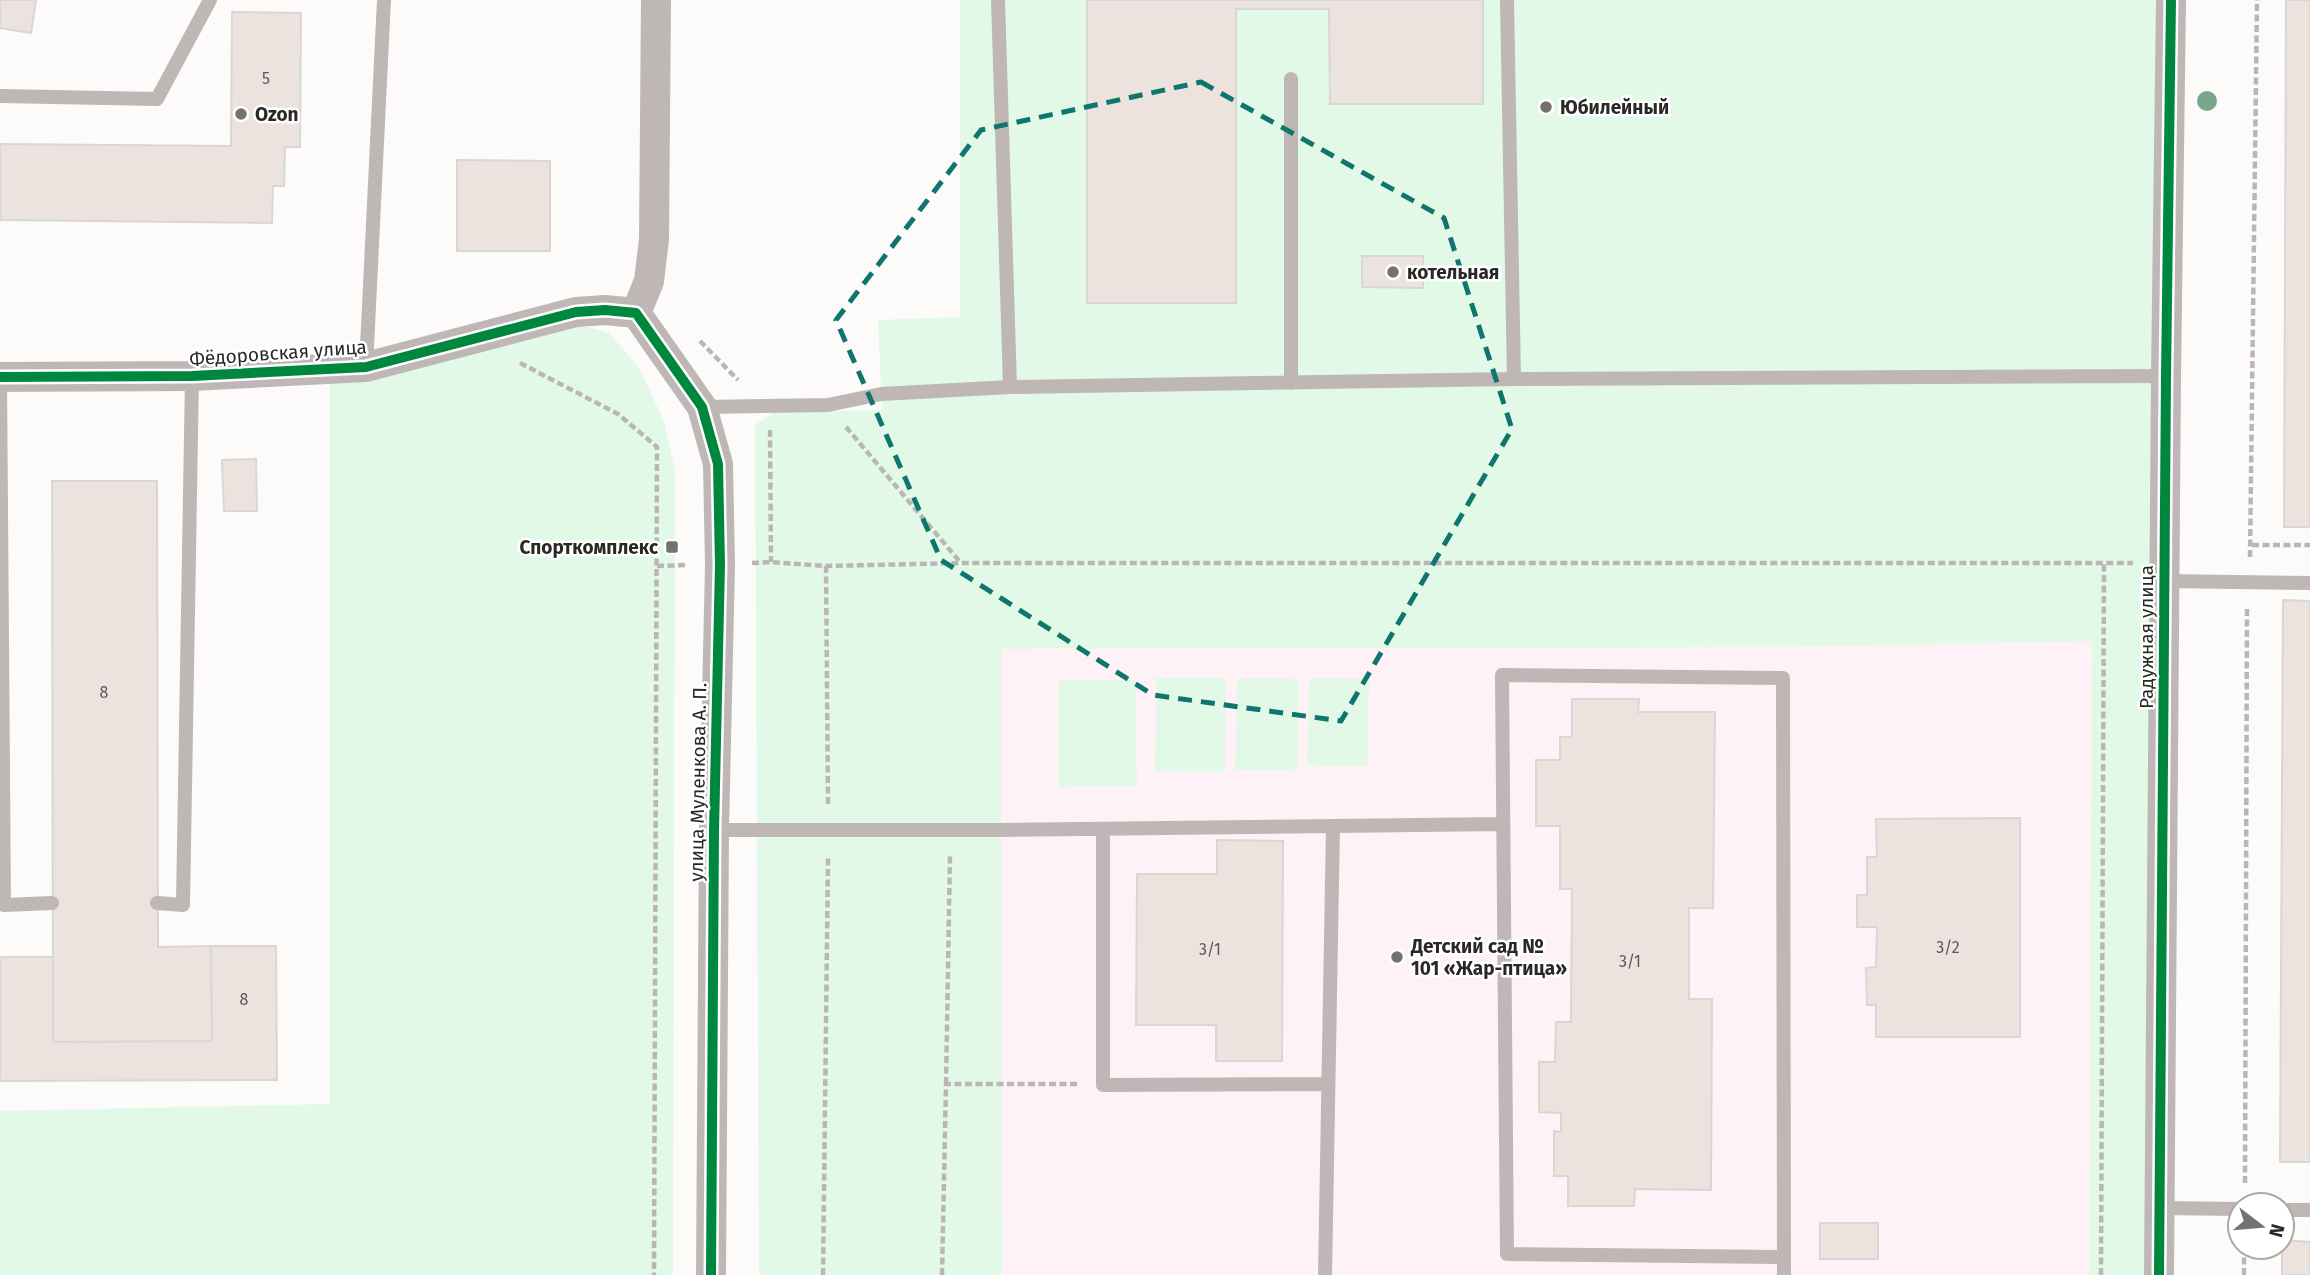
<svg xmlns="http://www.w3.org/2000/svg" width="2310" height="1275" font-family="'Fira Sans',sans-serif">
	<rect width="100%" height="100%" fill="#fcfbf9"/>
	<path fill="#fef2f6" d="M2093 641 2089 1275H1002L1001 649 1793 647Z"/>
	<path fill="#e3f9e7" d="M960 0H2161L2146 1275H2089L2092 641 1793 647 1001 649 1002 1275H759L755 425 774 412 882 410 878 320 960 317Z
		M584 326 609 333 638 366 664 421 675 470 673 1275H0V1111L330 1104V379L552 330Z
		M1156 678H1226L1225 772 1155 771Z
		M1237 678 1299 679 1297 771 1235 770Z
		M1309 678 1369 679 1368 766 1307 765Z
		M1059 680H1136L1137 786 1059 787Z"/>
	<path fill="#ece3df" stroke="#d8d7d6" stroke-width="2" d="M0 0H36L31 33 0 28Z
		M1087 0H1483V104H1330L1329 9H1236V303H1087Z
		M2286 0H2310V527H2284Z
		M232 12 301 13 300 147H285L284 186H273L272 223 0 220V144L231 146Z
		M457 160 550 161V251H457Z
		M1362 256H1423V288L1362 287Z
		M256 459 257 511H224L222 460Z
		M52 481H157L158 947 211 946 212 1041 53 1042Z
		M2283 600 2310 601V1162H2280Z
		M1572 699H1639L1638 712H1715L1713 908H1689V999H1712L1711 1190 1635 1189 1634 1206H1568V1176H1554V1131L1561 1132V1113L1539 1112V1062H1555L1556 1022H1571L1572 889H1560V826H1536V760H1560V737H1572Z
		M2020 818V1037H1876V1005H1867L1866 968 1876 967 1877 927H1857V895H1867V857H1877L1876 819Z
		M1217 840 1283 841 1282 1061H1216V1025H1136L1137 874H1217Z
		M211 946H276L277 1080 0 1081V957H53V1042L212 1041Z
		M1820 1223H1878V1259H1820Z
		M2282 1240 2310 1242V1275H2282Z"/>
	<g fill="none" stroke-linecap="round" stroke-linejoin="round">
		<path stroke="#bbb6b6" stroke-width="4.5" stroke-dasharray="7 3.5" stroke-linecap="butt" d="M700 341 738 380
			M520 363 618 414 657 447 654 1275
			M846 427 960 562
			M770 430 771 562
			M2252 545H2310
			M2250 557 2257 0
			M752 563 771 562 826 566 961 563H2133
			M657 566 688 565
			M826 566 828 805
			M946 1084 950 854
			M2245 1183 2247 607
			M823 1275 828 856
			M942 1275 946 1084H1079
			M2101 1275 2104 563
			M2244 1275V1247"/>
		<path stroke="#bfb6b6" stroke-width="14" d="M998 0 1010 387
			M1507 0 1514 379
			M0 96 157 99 210 0
			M366 367 384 0
			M0 377 4 905 52 903
			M1291 383V79
			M702 407 828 405 881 394 1010 387 1514 379 2166 376
			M2164 581 2310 583
			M1103 829V1085L1327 1084
			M714 830H1001L1503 824
			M157 903 183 905 192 376
			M2160 1208 2240 1209
			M2282 1210H2310
			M1784 1257 1507 1254 1502 675 1783 678 1784 1275
			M1325 1275 1333 826"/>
		<path stroke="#bfb6b6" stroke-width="30" d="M636 313 702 407 718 464 720 565 714 830 711 1275
			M636 313 649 281 654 239 656 0
			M0 377 192 376 366 367 576 312 605 310 636 313
			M2159 1275 2166 376 2171 0"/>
		<g stroke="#fff" stroke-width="15">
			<path id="cycleway" d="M0 377 192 376 366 367 576 312 605 310 636 313 702 407 718 464 720 565 714 830 711 1275
				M2159 1275 2166 376 2171 0"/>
		</g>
		<use href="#cycleway" stroke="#00873e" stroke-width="10"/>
	</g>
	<circle fill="#7ca68c" cx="2207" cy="101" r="10"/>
	<path fill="none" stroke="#0f766e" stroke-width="5" stroke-dasharray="14 9" stroke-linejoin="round" d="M1201 82 1444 218 1512 429 1341 721 1153 695 941 560 836 320 981 130Z"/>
	<g fill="#737270" stroke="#fff" stroke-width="2.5">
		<circle cx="1546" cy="107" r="7"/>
		<circle cx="241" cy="114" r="7"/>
		<circle cx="1393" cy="272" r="7"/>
		<rect x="665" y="540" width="14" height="14" rx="3.5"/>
		<circle cx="1397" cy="957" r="7"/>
	</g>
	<g text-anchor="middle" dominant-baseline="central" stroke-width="5" stroke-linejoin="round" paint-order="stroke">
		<g font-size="16" fill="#5b5856">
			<text x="266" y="78">5</text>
			<text x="104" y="692">8</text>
			<text x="1948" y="947">3/2</text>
			<text x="1210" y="949">3/1</text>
			<text x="1630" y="961">3/1</text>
			<text x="244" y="999">8</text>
		</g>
		<g font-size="19" font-weight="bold" fill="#292827" stroke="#fff" text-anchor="start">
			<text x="1560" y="107">Юбилейный</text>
			<text x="255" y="114">Ozon</text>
			<text x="1407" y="272">котельная</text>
			<text x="658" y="547" text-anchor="end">Спорткомплекс</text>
			<text x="1411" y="946">Детский сад №<tspan x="1411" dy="22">101 «Жар-птица»</tspan></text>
		</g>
		<g font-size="19" fill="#292827" stroke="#fff">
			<text transform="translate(278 353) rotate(-4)">Фёдоровская улица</text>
			<text transform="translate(2146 637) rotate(-90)">Радужная улица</text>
			<text transform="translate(698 782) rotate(-89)">улица Муленкова А. П.</text>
		</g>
	</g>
	<g transform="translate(2261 1226) rotate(106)"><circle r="33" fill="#ffffff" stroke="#a9a9a9" stroke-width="2"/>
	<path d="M0-5L12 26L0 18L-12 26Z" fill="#737270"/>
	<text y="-10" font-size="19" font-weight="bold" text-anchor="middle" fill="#292827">N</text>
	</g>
</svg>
